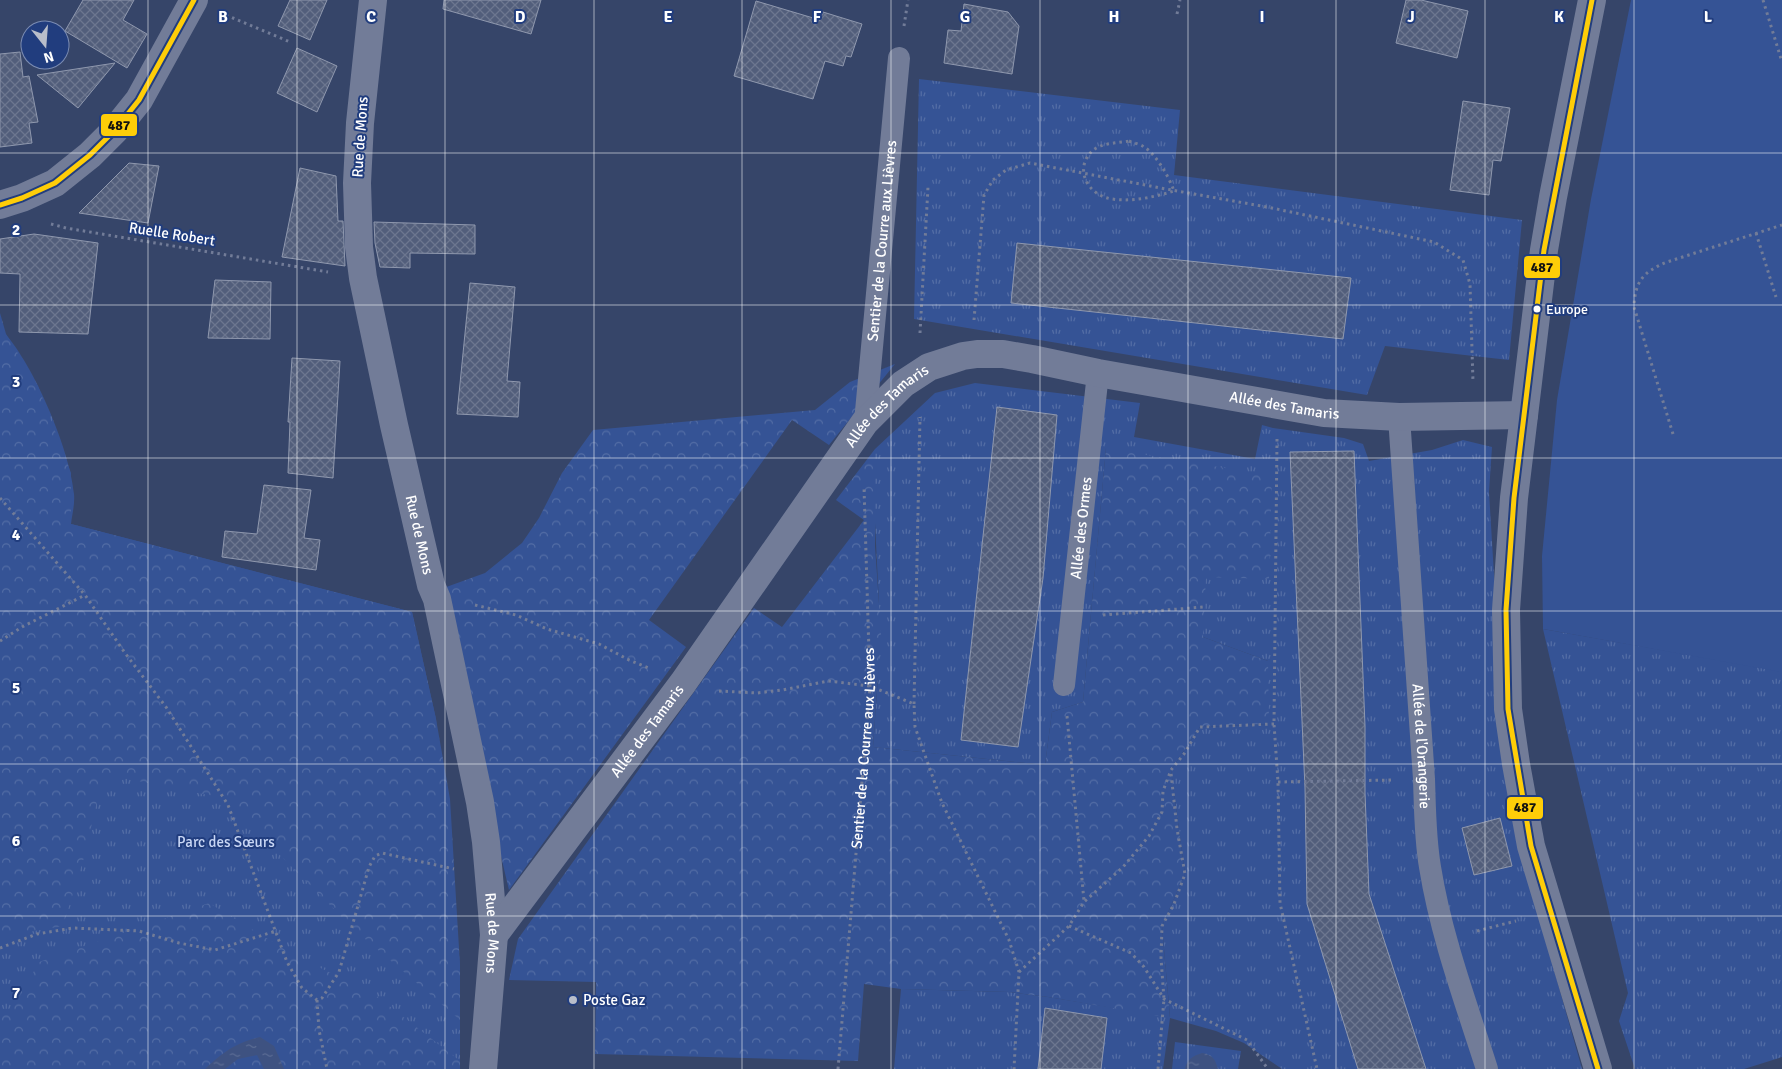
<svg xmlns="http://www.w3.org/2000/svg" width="1782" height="1069" font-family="Signika,sans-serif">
	<defs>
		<pattern id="grass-tufts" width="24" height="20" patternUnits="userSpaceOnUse" patternTransform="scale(1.25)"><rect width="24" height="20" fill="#355395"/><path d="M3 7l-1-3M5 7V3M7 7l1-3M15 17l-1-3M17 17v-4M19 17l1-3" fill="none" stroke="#536da5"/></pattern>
		<pattern id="forest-crowns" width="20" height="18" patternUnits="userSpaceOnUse" patternTransform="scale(1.25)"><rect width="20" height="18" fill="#355395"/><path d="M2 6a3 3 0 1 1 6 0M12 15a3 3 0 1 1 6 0" fill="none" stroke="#536da5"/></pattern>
		<pattern id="water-ripples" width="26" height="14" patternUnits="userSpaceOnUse" patternTransform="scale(1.25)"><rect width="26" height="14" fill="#3e5281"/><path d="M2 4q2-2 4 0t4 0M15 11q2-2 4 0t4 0" fill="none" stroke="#5b6c94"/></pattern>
		<pattern id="building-cross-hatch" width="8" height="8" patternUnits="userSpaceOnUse" patternTransform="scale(1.25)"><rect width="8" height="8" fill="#525e7b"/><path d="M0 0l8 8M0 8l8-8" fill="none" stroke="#6c768f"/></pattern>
	</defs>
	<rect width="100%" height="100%" fill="#364569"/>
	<path fill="url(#grass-tufts)" d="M919 79 1180 110 1174 175 1522 220 1509 360 1385 346 1367 395 914 319Z
		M0 328C32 360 70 449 74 494 75 504 72 515 71 524L412 612 436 719 460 965V1069H0Z
		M975 383 1140 403 1134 437 1255 459 1262 425 1273 428 1344 438 1363 444 1369 461 1432 450 1463 440 1492 447 1489 492 1506 774 1534 899 1582 1069H1282L1244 1043 1216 1031 1170 1018 1163 1069H894L901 989 1009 992 1048 997 1170 1017 1162 926 1185 874 1171 770 1200 727 1268 724V661L1203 637 1106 448 1083 702 1052 712 1045 765 873 747 878 677 879 604 875 523V449L935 393Z
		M1543 629 1782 671V1057L1744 1069H1635L1619 1021 1628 993Z
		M1175 1042 1241 1051 1238 1069H1172Z"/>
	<path fill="url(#forest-crowns)" d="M0 313 6 334 38 386 71 473V524L412 612 436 719 450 799 460 965V1020L357 932 223 798 103 774 86 851 63 926 0 937Z
		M895 364 829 445 792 420 649 620 686 647 509 890 438 590 485 573 522 543 539 518 562 473 593 430 815 410 850 382Z
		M1106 448 1272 476 1269 579 1206 577 1203 637 1268 661 1269 724 1200 727 1171 770 1185 874 1162 926 1170 1018 1048 997 1009 992 901 989 864 984 858 1061 595 1054 596 982 509 980 518 939 754 608 782 627 864 520 836 500 875 449V546L881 633 873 747 1045 765 1052 712 1083 702Z
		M209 903 296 956 374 994 460 1061V1069H0V1017L16 1003 39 962Z"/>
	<path fill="#355395" d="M1631 0H1782V672L1543 629 1542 556 1557 400 1591 199Z"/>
	<path fill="url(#water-ripples)" d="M260 1037 274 1046 284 1069H264L257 1055 238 1059 225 1069H205C225 1051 234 1044 260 1037Z
		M1202 1053C1213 1055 1215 1059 1218 1069H1185C1187 1059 1193 1056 1202 1053Z"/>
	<path fill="url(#building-cross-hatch)" stroke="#8f98ae" d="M83 0H134L123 20 147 34 127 68 65 31Z
		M290 0H327L310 40 278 26Z
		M444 0H541L531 34 443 9Z
		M1406 0H1421L1468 11 1457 58 1396 43Z
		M756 1 820 20 823 12 862 24 851 57 846 56 843 66 825 61 813 99 734 76Z
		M964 4 1008 12 1019 26 1012 74 944 63 948 30 961 31Z
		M297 48 337 66 317 112 277 93Z
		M20 52 23 77 29 76 38 122 29 123 32 143 0 147V54Z
		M115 63 78 108 37 75Z
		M1463 101 1510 108 1501 161 1493 160 1489 195 1450 190Z
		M129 163 159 166 148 223 79 213Z
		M300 168 336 176 338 221H343L345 266 282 257Z
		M374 222 475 225V254L410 253V268L380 267 375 243Z
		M34 234 98 243 88 334 19 332 20 274 0 273V239Z
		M1017 243 1351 278 1343 339 1011 303Z
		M215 280 271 282 270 339 208 338Z
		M470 283 515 287 507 381 520 382 518 417 457 414Z
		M292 358 340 361 333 478 288 473 290 422H288Z
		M997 407 1057 415 1043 578 1018 747 961 740Z
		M1354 451 1365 726V793L1369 894 1426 1069H1358L1307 904 1305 788 1290 452Z
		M264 485 311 490 304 538 320 540 316 570 222 557 225 531 257 534Z
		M1500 818 1512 866 1474 875 1462 828Z
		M1045 1008 1107 1018 1101 1069H1038Z"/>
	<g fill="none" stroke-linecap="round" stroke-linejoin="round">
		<g stroke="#727c98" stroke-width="3" stroke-dasharray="2.5 4" stroke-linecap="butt">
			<path d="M1763 0 1782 62"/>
			<path d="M1177 14 1180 0"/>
			<path d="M226 15 290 42"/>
			<path d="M904 26 908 0"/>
			<path d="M1129 141C1134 143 1140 144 1144 147 1156 154 1169 177 1174 191 1154 197 1133 202 1112 199 1089 196 1073 170 1092 151 1101 143 1117 143 1129 141Z"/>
			<path d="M51 224 66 228 328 272"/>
			<path d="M1756 233 1776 297"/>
			<path d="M974 320 984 195 993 180 1006 170 1030 163 1166 189 1267 207 1434 242 1463 260 1470 284 1473 382"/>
			<path d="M920 333 928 187"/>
			<path d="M1673 434 1634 307C1635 281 1643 272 1667 262L1782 225"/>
			<path d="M1277 439 1274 724 1278 782 1280 903 1317 1069"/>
			<path d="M0 498 85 595 125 653 166 707 228 805 287 962 302 988 317 1000 322 998 339 972 369 867 375 856 382 853 454 869"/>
			<path d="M475 605 516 615 547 629 599 644 629 660 651 669"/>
			<path d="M1103 615 1204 607"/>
			<path d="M0 641 22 627 85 595"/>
			<path d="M719 691 757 693 782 690 828 681 870 686 914 704 915 727 942 803 1009 940 1019 972 1014 1069"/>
			<path d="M914 704 920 417"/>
			<path d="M1067 716 1084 901"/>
			<path d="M1278 782 1392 780"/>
			<path d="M1069 926 1131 953 1144 967 1164 999 1247 1040 1268 1069"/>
			<path d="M1477 931 1516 921"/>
			<path d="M0 948 37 934 73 928 139 931 179 943 215 950 276 931"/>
			<path d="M1019 972 1069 926 1084 902 1123 867 1149 836 1162 812 1163 791 1171 770 1184 754 1200 727 1274 724"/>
			<path d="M317 1000 319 1030 327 1069"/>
			<path id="s1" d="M838 1069 870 686 864 487"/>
			<path d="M1158 1069 1164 999 1161 958 1162 926 1174 904 1185 874 1177 829 1171 773"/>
		</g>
		<g stroke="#727c98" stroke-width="22">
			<path id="s2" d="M1399 417 1424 779C1425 808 1425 838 1430 867 1441 936 1466 1003 1487 1069"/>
			<path id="s3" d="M865 422 899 58"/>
			<path id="s4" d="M1064 685 1098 373"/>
		</g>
		<g stroke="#727c98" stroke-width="28">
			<path id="s5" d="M373 0 360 123 357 183 359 247 363 278 394 425 431 585 437 599 480 802 486 842 494 935 483 1069"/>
			<path d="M1592 0 1553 197 1544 250 1514 498 1506 610 1508 709 1516 764 1531 846 1598 1069"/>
			<path d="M0 205 22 198 55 183 90 155 115 130 139 100 194 0"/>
			<path id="s6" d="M494 935 683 683 865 422 903 384 929 367 963 356 977 354H1003L1032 359 1098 373 1324 413 1399 417 1524 415"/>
		</g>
		<g stroke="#213d7e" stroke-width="9">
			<path id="bus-1" d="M1592 0 1544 250 1514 498 1506 610 1508 709 1531 846 1598 1069
				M0 205 22 198 55 183 90 155 115 130 139 100 194 0"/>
		</g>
		<use href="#bus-1" stroke="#fecd08" stroke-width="5"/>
	</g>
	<path fill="none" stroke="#fff" stroke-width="1" stroke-opacity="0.55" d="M148 0V1069M297 0V1069M445 0V1069M594 0V1069M742 0V1069M891 0V1069M1040 0V1069M1188 0V1069M1336 0V1069M1485 0V1069M1634 0V1069M0 153H1782M0 305H1782M0 458H1782M0 611H1782M0 764H1782M0 916H1782"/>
	<circle fill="#fff" stroke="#213d7e" stroke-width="2" cx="1537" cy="309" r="4.5"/>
	<circle fill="#b9beca" stroke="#213d7e" stroke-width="2" cx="573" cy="1000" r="5"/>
	<g text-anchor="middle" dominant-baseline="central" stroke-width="4" stroke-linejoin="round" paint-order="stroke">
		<g font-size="14" fill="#fff" stroke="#213d7e" text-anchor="start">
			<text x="1546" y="309">Europe</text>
		</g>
		<g font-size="15" fill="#fff" stroke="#213d7e">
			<text transform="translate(360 137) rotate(-86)">Rue de Mons</text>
			<text transform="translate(172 234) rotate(9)">Ruelle Robert</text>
			<text stroke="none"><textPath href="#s3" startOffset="182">Sentier de la Courre aux Lièvres</textPath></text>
			<text stroke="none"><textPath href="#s6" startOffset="1080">Allée des Tamaris</textPath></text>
			<text stroke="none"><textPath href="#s6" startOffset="660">Allée des Tamaris</textPath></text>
			<text stroke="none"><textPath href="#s4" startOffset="158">Allée des Ormes</textPath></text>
			<text stroke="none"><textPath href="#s5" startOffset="542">Rue de Mons</textPath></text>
			<text stroke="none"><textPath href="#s6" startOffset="255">Allée des Tamaris</textPath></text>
			<text stroke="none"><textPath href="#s2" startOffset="330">Allée de l'Orangerie</textPath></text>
			<text stroke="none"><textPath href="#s1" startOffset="322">Sentier de la Courre aux Lièvres</textPath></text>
			<text stroke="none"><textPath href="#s5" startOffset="948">Rue de Mons</textPath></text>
		</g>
		<g font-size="15" fill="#c9d7f5" stroke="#213d7e">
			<text x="226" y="842">Parc des Sœurs</text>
		</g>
		<g font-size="15" fill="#fff" stroke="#213d7e" text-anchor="start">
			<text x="583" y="1000">Poste Gaz</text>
		</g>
	</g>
	<g font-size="16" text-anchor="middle" font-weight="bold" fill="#fff" stroke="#213d7e" stroke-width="4" stroke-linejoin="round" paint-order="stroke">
		<text x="223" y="22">B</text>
		<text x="371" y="22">C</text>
		<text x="520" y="22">D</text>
		<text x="668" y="22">E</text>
		<text x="817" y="22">F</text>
		<text x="965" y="22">G</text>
		<text x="1114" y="22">H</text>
		<text x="1262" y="22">I</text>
		<text x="1411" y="22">J</text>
		<text x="1559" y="22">K</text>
		<text x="1708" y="22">L</text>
		<text x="16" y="235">2</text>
		<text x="16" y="387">3</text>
		<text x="16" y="540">4</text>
		<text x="16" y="693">5</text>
		<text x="16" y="846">6</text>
		<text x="16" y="998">7</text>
	</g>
	<g stroke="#213d7e" stroke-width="2">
		<rect x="100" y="113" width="38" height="24" rx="5" fill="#fecd08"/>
		<rect x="1523" y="255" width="38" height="24" rx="5" fill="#fecd08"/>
		<rect x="1506" y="796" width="38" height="24" rx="5" fill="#fecd08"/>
	</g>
	<g font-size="14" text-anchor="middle" font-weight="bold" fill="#111">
		<text x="119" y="130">487</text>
		<text x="1542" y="272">487</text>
		<text x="1525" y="812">487</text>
	</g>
	<g transform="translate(45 45) rotate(163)"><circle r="24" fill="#213d7e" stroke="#7a8bb2"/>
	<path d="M0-4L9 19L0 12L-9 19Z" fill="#b9beca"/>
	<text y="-8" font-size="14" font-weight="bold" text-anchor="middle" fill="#ffffff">N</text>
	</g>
</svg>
